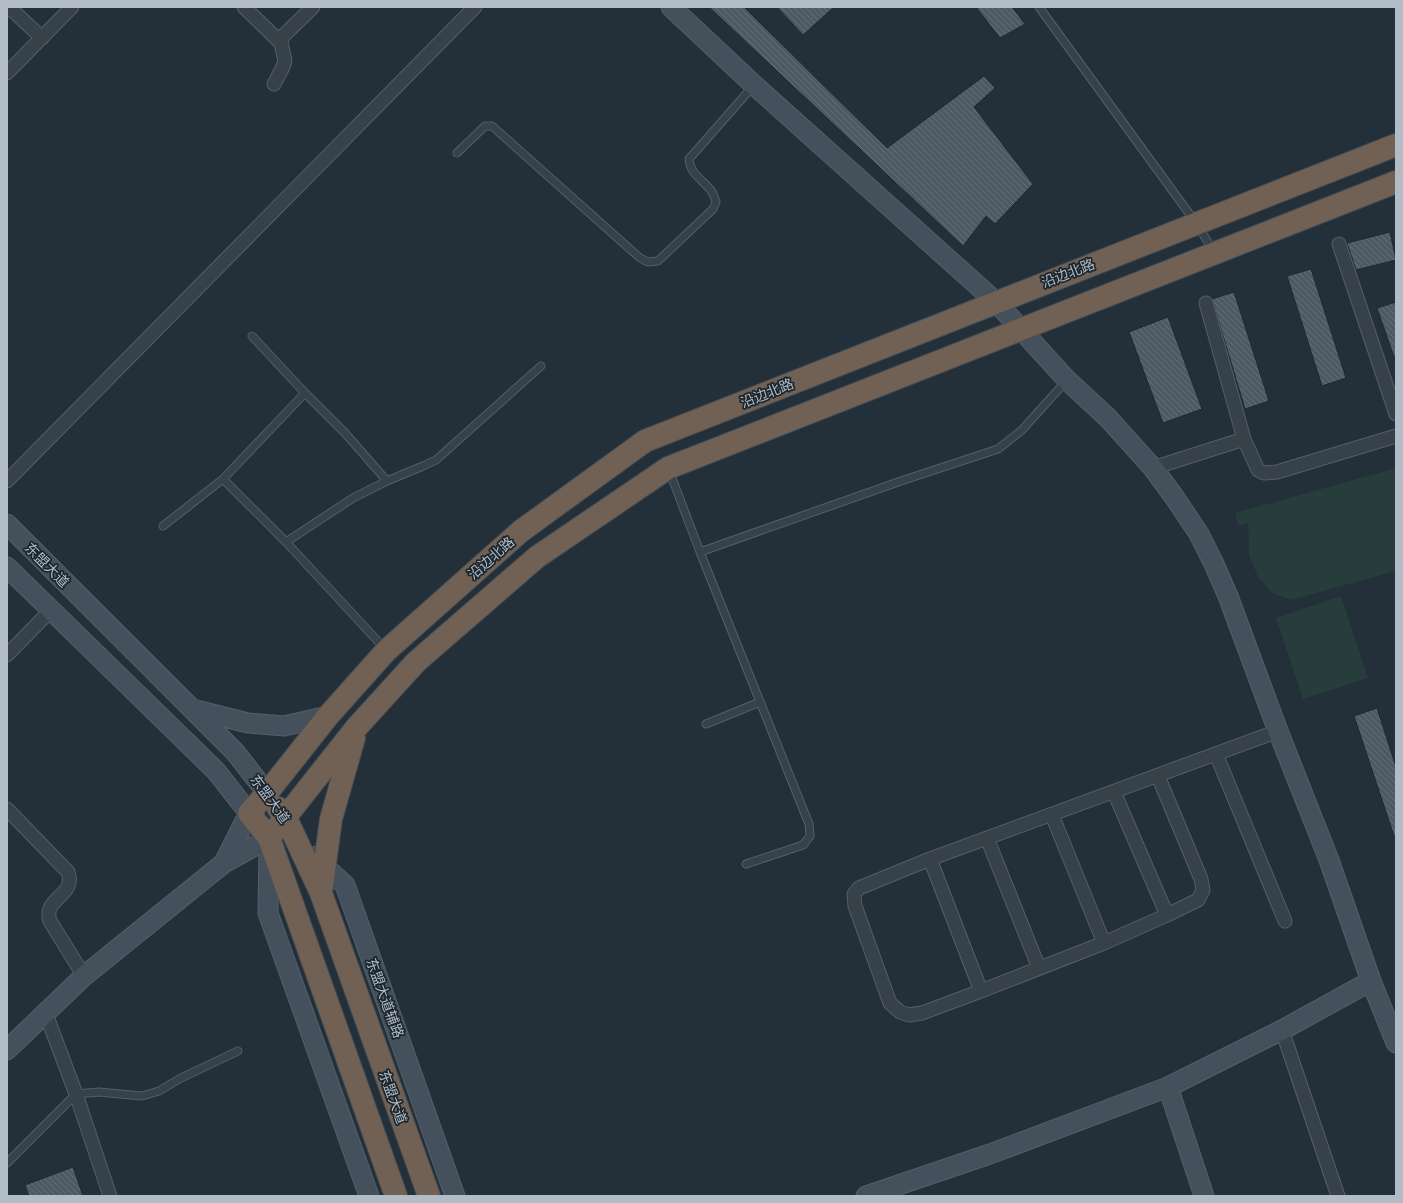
<svg xmlns="http://www.w3.org/2000/svg" width="1403" height="1203" font-family="'Space Grotesk','Noto Sans SC',sans-serif">
	<defs>
		<pattern id="building-back-hatch" width="6" height="6" patternUnits="userSpaceOnUse"><rect width="6" height="6" fill="#4b5a65"/><path d="M-1 5l2 2M0 0l6 6M5-1l2 2" fill="none" stroke="#63707a"/></pattern>
	</defs>
	<rect width="100%" height="100%" fill="#232f39"/>
	<path fill="#263d3b" d="M1396 468V571L1291 600 1272 593 1258 577 1249 555 1248 523 1239 526 1235 513Z
		M1341 596 1368 678 1303 699 1276 618Z"/>
	<path fill="url(#building-back-hatch)" stroke="#1e2831" d="M709 7H744L887 148 984 76 995 88 974 107 1033 184 995 224 986 216 963 246Z
		M777 7H834L803 35Z
		M976 7H1012L1025 24 1000 38Z
		M1390 232 1396 260 1356 270 1347 243Z
		M1311 269 1346 378 1322 386 1287 276Z
		M1234 292 1269 401 1245 409 1212 299Z
		M1396 302V356L1394 357 1377 308Z
		M1168 317 1202 409 1163 423 1129 332Z
		M1377 708 1396 767V836H1394L1354 716Z
		M73 1167 83 1196H29L25 1185Z"/>
	<g fill="none" stroke-linecap="round" stroke-linejoin="round">
		<g stroke="#545f68" stroke-width="9">
			<path id="lane" d="M1039 7 1196 223 1214 252
				M457 153 485 126H492L640 258 648 262 658 261 713 209 716 202C715 199 714 195 712 192 704 180 690 175 689 159L754 85
				M252 336 305 393 345 433 387 481 353 498 286 542
				M669 470 700 552
				M223 479 286 542 385 649
				M387 481 423 466 436 460 541 366
				M163 526 223 479 305 393
				M706 724 760 702
				M746 864 803 845 810 836 809 824 700 552 901 481 998 449 1022 430 1067 380
				M7 1163 76 1094 99 1092 142 1096 159 1091 181 1078 238 1051"/>
		</g>
		<g stroke="#545f68" stroke-width="15">
			<path id="street" d="M9 7 42 38
				M244 7 281 43 282 37 313 7
				M7 73 72 7
				M274 84 282 69 285 61 281 43
				M1339 244 1396 414
				M1206 303 1244 439
				M1153 468 1244 439 1258 470 1264 473 1277 472 1396 436
				M7 481 475 7
				M7 655 51 610
				M1216 754 1285 921
				M1158 776 1201 879 1203 890 1198 900 1167 915 1104 943 981 991 922 1013 909 1015 900 1012 890 1003 855 906 854 894 859 888 930 859 1278 731
				M1114 792 1167 915
				M7 809 68 872C77 896 42 898 50 921L84 976
				M1052 815 1104 943
				M987 838 1039 968
				M930 859 981 991
				M46 1014 76 1094 110 1196
				M1282 1030 1338 1196"/>
		</g>
		<g stroke="#545f68" stroke-width="21">
			<path id="secondary" d="M671 7 754 85 996 302 1067 380 1108 418 1153 468 1175 498 1199 534 1214 564 1228 596 1278 731 1329 860 1371 981 1396 1043
				M7 524 235 752 267 793
				M7 567 216 771 249 813 224 863 269 838
				M192 709 248 723 284 726 328 716
				M269 846 268 913 369 1196
				M316 856 325 867 345 885 455 1196
				M7 1050 84 976 224 863
				M1168 1087 1204 1196
				M866 1196 990 1154 1168 1087 1282 1030 1371 981"/>
		</g>
		<g stroke="#414c55" stroke-width="24">
			<path id="highway" d="M278 808 286 818 321 893 429 1196
				M269 838 356 728 416 662 537 557 668 468 1396 182
				M321 893 331 819 354 738
				M396 1196 269 838 249 813 267 793 328 716 386 651 521 531 645 441 1396 145"/>
		</g>
		<use href="#lane" stroke="#36414a" stroke-width="7"/>
		<use href="#street" stroke="#36414a" stroke-width="13"/>
		<use href="#secondary" stroke="#44515d" stroke-width="19"/>
		<use href="#highway" stroke="#706154" stroke-width="22"/>
	</g>
	<g text-anchor="middle" dominant-baseline="central" stroke-width="3.5" stroke-linejoin="round" paint-order="stroke">
		<g font-size="14" fill="#b1bcc6" stroke="#1c262f">
			<text transform="translate(1068 273) rotate(-21)">沿边北路</text>
			<text transform="translate(767 393) rotate(-22)">沿边北路</text>
			<text transform="translate(491 558) rotate(-41)">沿边北路</text>
			<text transform="translate(47 565) rotate(45)">东盟大道</text>
			<text transform="translate(270 799) rotate(54)">东盟大道</text>
			<text transform="translate(385 998) rotate(70)">东盟大道辅路</text>
			<text transform="translate(393 1097) rotate(70)">东盟大道</text>
		</g>
	</g>
	<rect width="1403" height="1203" fill="none" stroke="#b1bcc6" stroke-width="16"/>
</svg>
